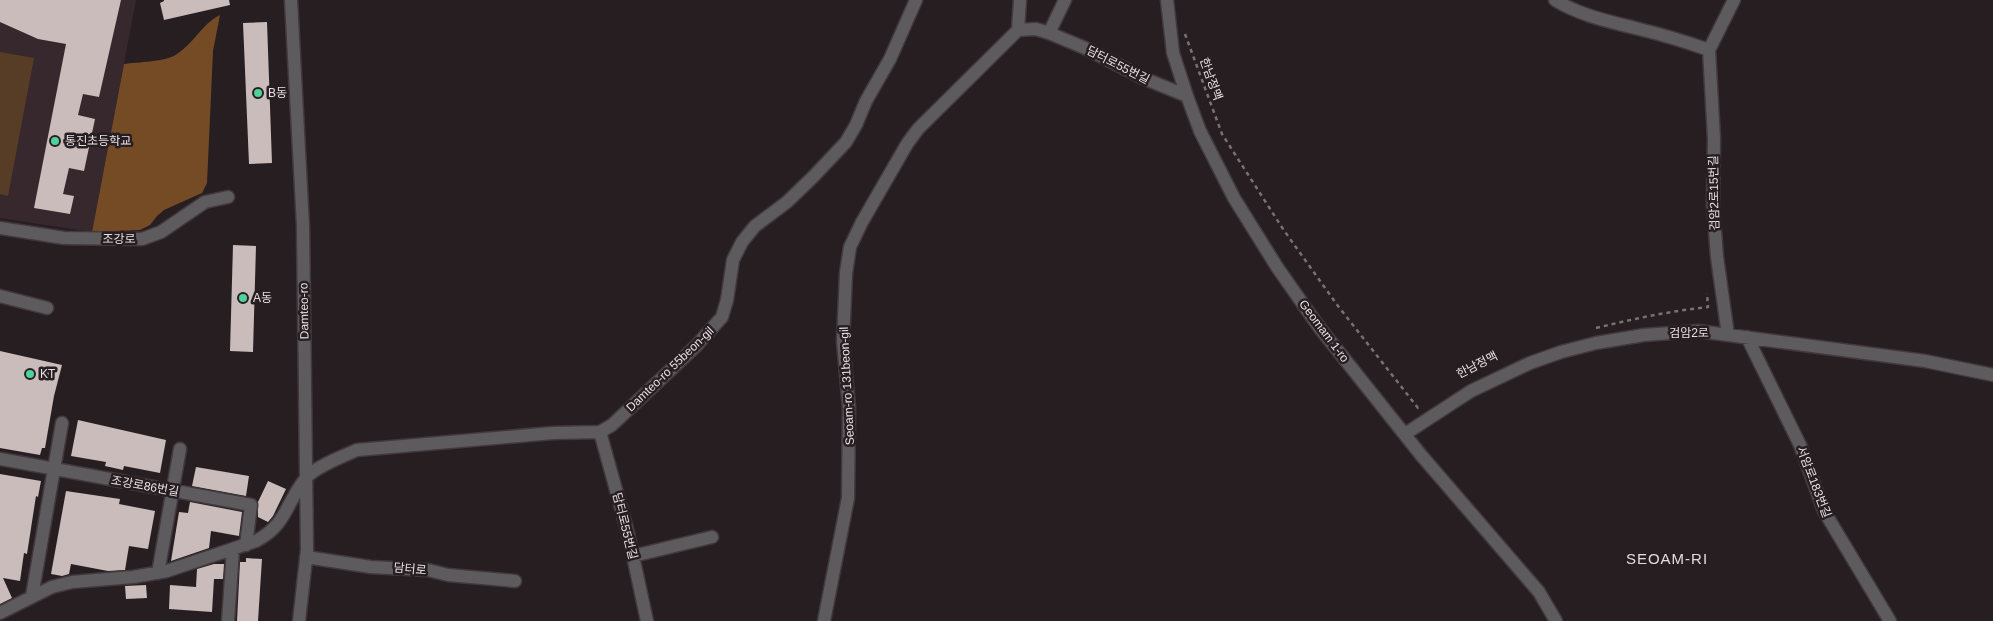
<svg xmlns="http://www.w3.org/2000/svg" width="1993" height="621" font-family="Arial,'Noto Sans KR',sans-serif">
	<rect width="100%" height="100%" fill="#271e22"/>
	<path fill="#37282e" d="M0 0H136L92 232 0 218Z"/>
	<path fill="#573c26" d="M0 52 34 58 8 196 0 194Z"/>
	<path fill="#754b26" d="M220 15 213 51 207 183 202 193 164 210 157 216 150 225 140 230 92 232 124 64C137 62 166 62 177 54 194 43 202 24 220 15Z"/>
	<path fill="#c9bcba" d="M0 0H121L99 97 83 94 78 115 95 119 84 171 69 168 63 194 74 196 70 214 34 208 66 44 38 39 0 22Z
		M164 0H229L230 5 164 20 160 3 164 1Z
		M267 22 272 163 249 164 243 23Z
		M233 245 256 246 253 352 230 351Z
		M0 351 62 365 54 396 45 448H42L40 455 0 448Z
		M78 420 166 440 160 473 124 466 123 470 105 466 106 462 71 456Z
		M196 467 249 476 246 496 192 486Z
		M0 474 41 481 38 497 36 496 27 554 24 553 20 581 3 578 12 598 0 604Z
		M268 481 286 489 273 516 268 522 258 517V502Z
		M66 491 120 499 119 504 155 511 148 549 129 546 125 570 108 571 71 564 69 574 62 576 51 574Z
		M190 502 242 512 239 536 211 531 209 548 171 561 179 512 188 513Z
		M246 558 262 559 258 621H237L240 562H246Z
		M214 564H224L223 579H214L212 612 169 609 170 585 196 587 197 569Z
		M146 585 147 598 126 599 125 586Z"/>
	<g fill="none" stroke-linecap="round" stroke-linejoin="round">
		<g stroke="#42393d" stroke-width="15">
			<path id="minor" d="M291 0 303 226 307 550 299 621
				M1020 0 1018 30 1036 29 1049 33 1085 48 1143 78 1187 96
				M1167 0 1173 53 1187 96 1200 131 1234 198 1277 267 1319 327 1421 455 1539 592 1556 621
				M1555 0C1579 15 1607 21 1635 28 1660 34 1684 41 1709 50
				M1049 33 1065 0
				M0 228 64 238 142 239 161 232 205 202 228 197
				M0 296 47 308
				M1728 335 1717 257 1713 205 1714 139 1709 50 1734 0
				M1747 337 1800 445 1824 511 1890 621
				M600 432 628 533 647 621
				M1405 434 1471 391 1530 363 1561 352 1596 343 1644 335 1698 331 1925 361 1993 375
				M0 459 251 505 246 545
				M633 556 712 537
				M306 557 371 567 428 570 448 575 515 581
				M158 573 180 449
				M32 596 62 423
				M0 613 52 587 72 582 133 577 167 571 256 541C287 525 286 502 306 478 315 467 343 456 357 450L553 433 600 432 612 425 696 346 722 317 727 300 733 260 742 242 755 226 787 202 813 177 846 142 856 125 866 101 890 59 916 0
				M228 621 233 550
				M824 621 848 498 849 408 843 341 846 273 850 247 862 222 907 144 918 129 1018 30"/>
		</g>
		<path stroke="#787073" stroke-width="2.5" stroke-dasharray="4 4" stroke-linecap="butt" d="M1185 34 1222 134 1283 229 1338 306 1418 408 1420 407
			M1596 328C1633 319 1670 311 1708 307L1707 293"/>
		<use href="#minor" stroke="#5e5b5f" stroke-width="12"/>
	</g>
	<g fill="#4dd39a" stroke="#271e22" stroke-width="2">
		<circle cx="258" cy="93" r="5"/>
		<circle cx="55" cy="141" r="5"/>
		<circle cx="243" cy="298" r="5"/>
		<circle cx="30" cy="374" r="5"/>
	</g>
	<g text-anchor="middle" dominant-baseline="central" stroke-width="5" stroke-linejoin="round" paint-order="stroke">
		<g font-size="12" fill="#e7e0e3" stroke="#271e22">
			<text transform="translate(1118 65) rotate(27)">담터로55번길</text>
			<text transform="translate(1211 79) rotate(70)">한남정맥</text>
			<text transform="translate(1714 193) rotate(-91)">검암2로15번길</text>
			<text x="119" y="239">조강로</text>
			<text transform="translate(304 311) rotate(-91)">Damteo-ro</text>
			<text transform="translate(1324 331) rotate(53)">Geomam 1-ro</text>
			<text x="1689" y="333">검암2로</text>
			<text transform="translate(1477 365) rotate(-27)">한남정맥</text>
			<text transform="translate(670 369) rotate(-44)">Damteo-ro 55beon-gil</text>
			<text transform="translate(847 386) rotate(-93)">Seoam-ro 131beon-gil</text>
			<text transform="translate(1814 482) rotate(69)">서암로183번길</text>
			<text transform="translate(145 486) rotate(10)">조강로86번길</text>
			<text transform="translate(625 526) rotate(76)">담터로55번길</text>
			<text transform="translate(410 569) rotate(5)">담터로</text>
		</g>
		<g font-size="12" fill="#e7e0e3" stroke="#271e22" text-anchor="start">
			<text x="268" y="93">B동</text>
			<text x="65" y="141">통진초등학교</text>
			<text x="253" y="298">A동</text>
			<text x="40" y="374">KT</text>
		</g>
		<g font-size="15" letter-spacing="1" fill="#e6d9de" stroke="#271e22">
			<text x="1667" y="558">SEOAM-RI</text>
		</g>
	</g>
</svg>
